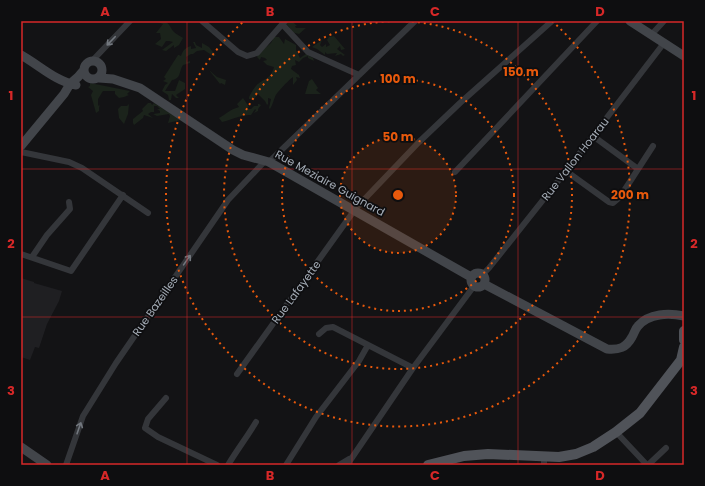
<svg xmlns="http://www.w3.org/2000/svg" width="705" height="486" font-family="Poppins,sans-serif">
	<rect width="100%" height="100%" fill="#131315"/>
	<path fill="#1f1f22" d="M21 278 34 282V283L62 291 59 301 47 324 39 348 35 347 30 360 21 357Z"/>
	<path fill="#1b231b" d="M159 21C170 21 168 25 174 32 176 34 180 36 183 38L179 45 174 48V45L166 51 162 50 173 42 169 41H166L162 47 155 44 161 39 160 33H156L163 24 157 22Z
		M286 21H292L297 26H295L296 28H306L299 34 291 32 290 28 285 22Z
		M334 36 345 49 341 50 340 46 337 49 345 55 343 56 341 54 335 56 337 53 327 54 325 52V55L317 49 312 47 322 40 320 45 322 47 326 44V47L330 45 327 40 329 37Z
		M273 37H279L284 44 285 39 296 45V50L300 58 306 54 313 58 314 61 308 58V56L303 58 299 62 295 60 296 65 292 66 291 69 299 75 300 78 296 77 297 80 293 85V77C289 80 276 93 275 97 273 102 273 104 270 109L269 108 271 99 268 98V104L267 105 265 101 258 94 254 99H249V97C251 93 254 88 256 86 263 78 270 81 274 67L267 65 263 61 267 60 265 58 261 57 260 60 257 57C260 47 273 47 273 37Z
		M193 42H195L196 45 202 48V43L209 47 216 56H213L204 50 197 51 193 54H191L186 57 187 62 190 61V63L183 65C179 71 181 79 172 80L165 91H175L179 80 185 83V89L176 95 179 98H176L172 94 171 100H169L168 95 162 91 165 85 168 83 163 81 166 79 164 77 178 55H179L181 56C183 50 185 48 191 46V49L196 48Z
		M209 70 217 77 226 80 225 85 221 83 220 84Z
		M312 79 318 88 316 90 321 94H305L309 81Z
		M90 83 130 91 127 94 129 95 124 97 119 98 115 94V91H103L98 99V105L99 106 100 104 99 108V111L96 113 91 95 93 91 88 87 90 86Z
		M243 98 249 107 246 109H251L254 106H258V104H259L261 105 258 109V111L254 113 256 110 255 109 251 115C244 114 230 120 222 122L219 118C226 114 231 109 239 107L237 104Z
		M148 103H151L152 105 154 103 181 120 168 123 170 116 169 114 157 116 153 114 160 113V111L157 109H160L157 106H154V112H151L148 114 153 118 144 115 143 118 134 125 133 123V119L143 111 142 109Z
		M129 104 128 114 124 124 119 118 118 109 121 106H127Z"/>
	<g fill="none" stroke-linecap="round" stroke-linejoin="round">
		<path stroke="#34363a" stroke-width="6" d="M202 21 238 52 247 56 257 53 285 21
			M282 24 308 52 359 75
			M652 34 664 21
			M92 61 130 21
			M593 136 638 169
			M21 152 69 162 82 168 148 213
			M269 162 415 21
			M566 171 609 202 613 203 620 197 653 146
			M455 172 597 21
			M21 254 71 271 123 195
			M32 257 47 235 70 209 69 202
			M483 274 489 268 566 171 664 43
			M319 334 326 328 333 327 413 368
			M237 374 356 208 419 142 460 103 552 21
			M166 398 148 419 145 428 158 437 217 465
			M616 432 647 465
			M544 457V465
			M66 465 83 416 116 363 228 200 265 161
			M228 465C237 450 247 437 256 422
			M286 465 316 417 359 361 368 345
			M339 465 349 459
			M347 465 413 368 474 286
			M648 465 666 448"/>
		<path stroke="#42454a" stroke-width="9" d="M630 21 684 56
			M21 55C39 65 55 81 76 85
			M84 70a9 9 0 1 1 18 0a9 9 0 1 1-18 0Z
			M99 78 113 79 140 88 233 150 243 155 269 162 471 277
			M21 146 64 94 70 84 78 77 84 70
			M471 280a7 7 0 1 1 14 0a7 7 0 1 1-14 0Z
			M484 284 607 349C619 350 626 348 632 337 634 334 635 329 638 326 649 313 669 313 684 316
			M21 447 47 465"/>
		<path stroke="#505359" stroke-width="10" d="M684 331V340
			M428 465 464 456 488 454 559 457 576 454 593 447 616 432 640 413 681 360 684 347"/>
	</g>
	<defs><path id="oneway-shaft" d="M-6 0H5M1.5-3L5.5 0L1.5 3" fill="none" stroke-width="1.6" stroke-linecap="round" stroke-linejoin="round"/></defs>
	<g stroke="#72777e">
		<use href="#oneway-shaft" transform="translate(111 41) rotate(134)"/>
		<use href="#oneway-shaft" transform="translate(187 260) rotate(-55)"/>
		<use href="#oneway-shaft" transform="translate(79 428) rotate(-71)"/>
	</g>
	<path fill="none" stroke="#d62828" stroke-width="1" stroke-opacity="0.55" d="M187 21V465M352 21V465M518 21V465M21 169H684M21 317H684"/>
	<circle cx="398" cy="195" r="58" fill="#e8590c" fill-opacity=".12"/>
	<g fill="none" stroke="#e8590c" stroke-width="2" stroke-dasharray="2 4">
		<circle cx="398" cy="195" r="58"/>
		<circle cx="398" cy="195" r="116"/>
		<path d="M400 21A174 174 0 1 1 396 21"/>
		<path d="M552 21A232 232 0 1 1 244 21"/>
	</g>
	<g text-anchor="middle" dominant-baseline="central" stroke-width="3.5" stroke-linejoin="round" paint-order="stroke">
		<g font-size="11" fill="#a4acb6" stroke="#0e0e10">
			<text transform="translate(575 159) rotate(-52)">Rue Vallon Hoarau</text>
			<text transform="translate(330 183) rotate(29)">Rue Meziaire Guignard</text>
			<text transform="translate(296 292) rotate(-54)">Rue Lafayette</text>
			<text transform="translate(155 306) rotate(-55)">Rue Bazeilles</text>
		</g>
	</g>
	<circle cx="398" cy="195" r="6" fill="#e8590c" stroke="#0e0e10" stroke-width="2"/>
	<g font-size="12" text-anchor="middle" font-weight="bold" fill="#e8590c" stroke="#0e0e10" stroke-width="3.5" stroke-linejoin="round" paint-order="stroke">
		<text x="521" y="76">150 m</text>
		<text x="398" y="83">100 m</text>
		<text x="398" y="141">50 m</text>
		<text x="630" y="199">200 m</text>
	</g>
	<rect width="705" height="486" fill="none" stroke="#0e0e10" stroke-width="44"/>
	<rect x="22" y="22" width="661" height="442" fill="none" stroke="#d62828" stroke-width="1.5"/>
	<g font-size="13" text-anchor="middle" font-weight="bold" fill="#d62828">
		<text x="105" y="16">A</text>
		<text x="270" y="16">B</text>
		<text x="435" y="16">C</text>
		<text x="600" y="16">D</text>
		<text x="11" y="100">1</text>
		<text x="694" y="100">1</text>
		<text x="11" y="248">2</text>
		<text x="694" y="248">2</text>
		<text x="11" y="395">3</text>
		<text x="694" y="395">3</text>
		<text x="105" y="480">A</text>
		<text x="270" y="480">B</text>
		<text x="435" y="480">C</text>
		<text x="600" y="480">D</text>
	</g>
</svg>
